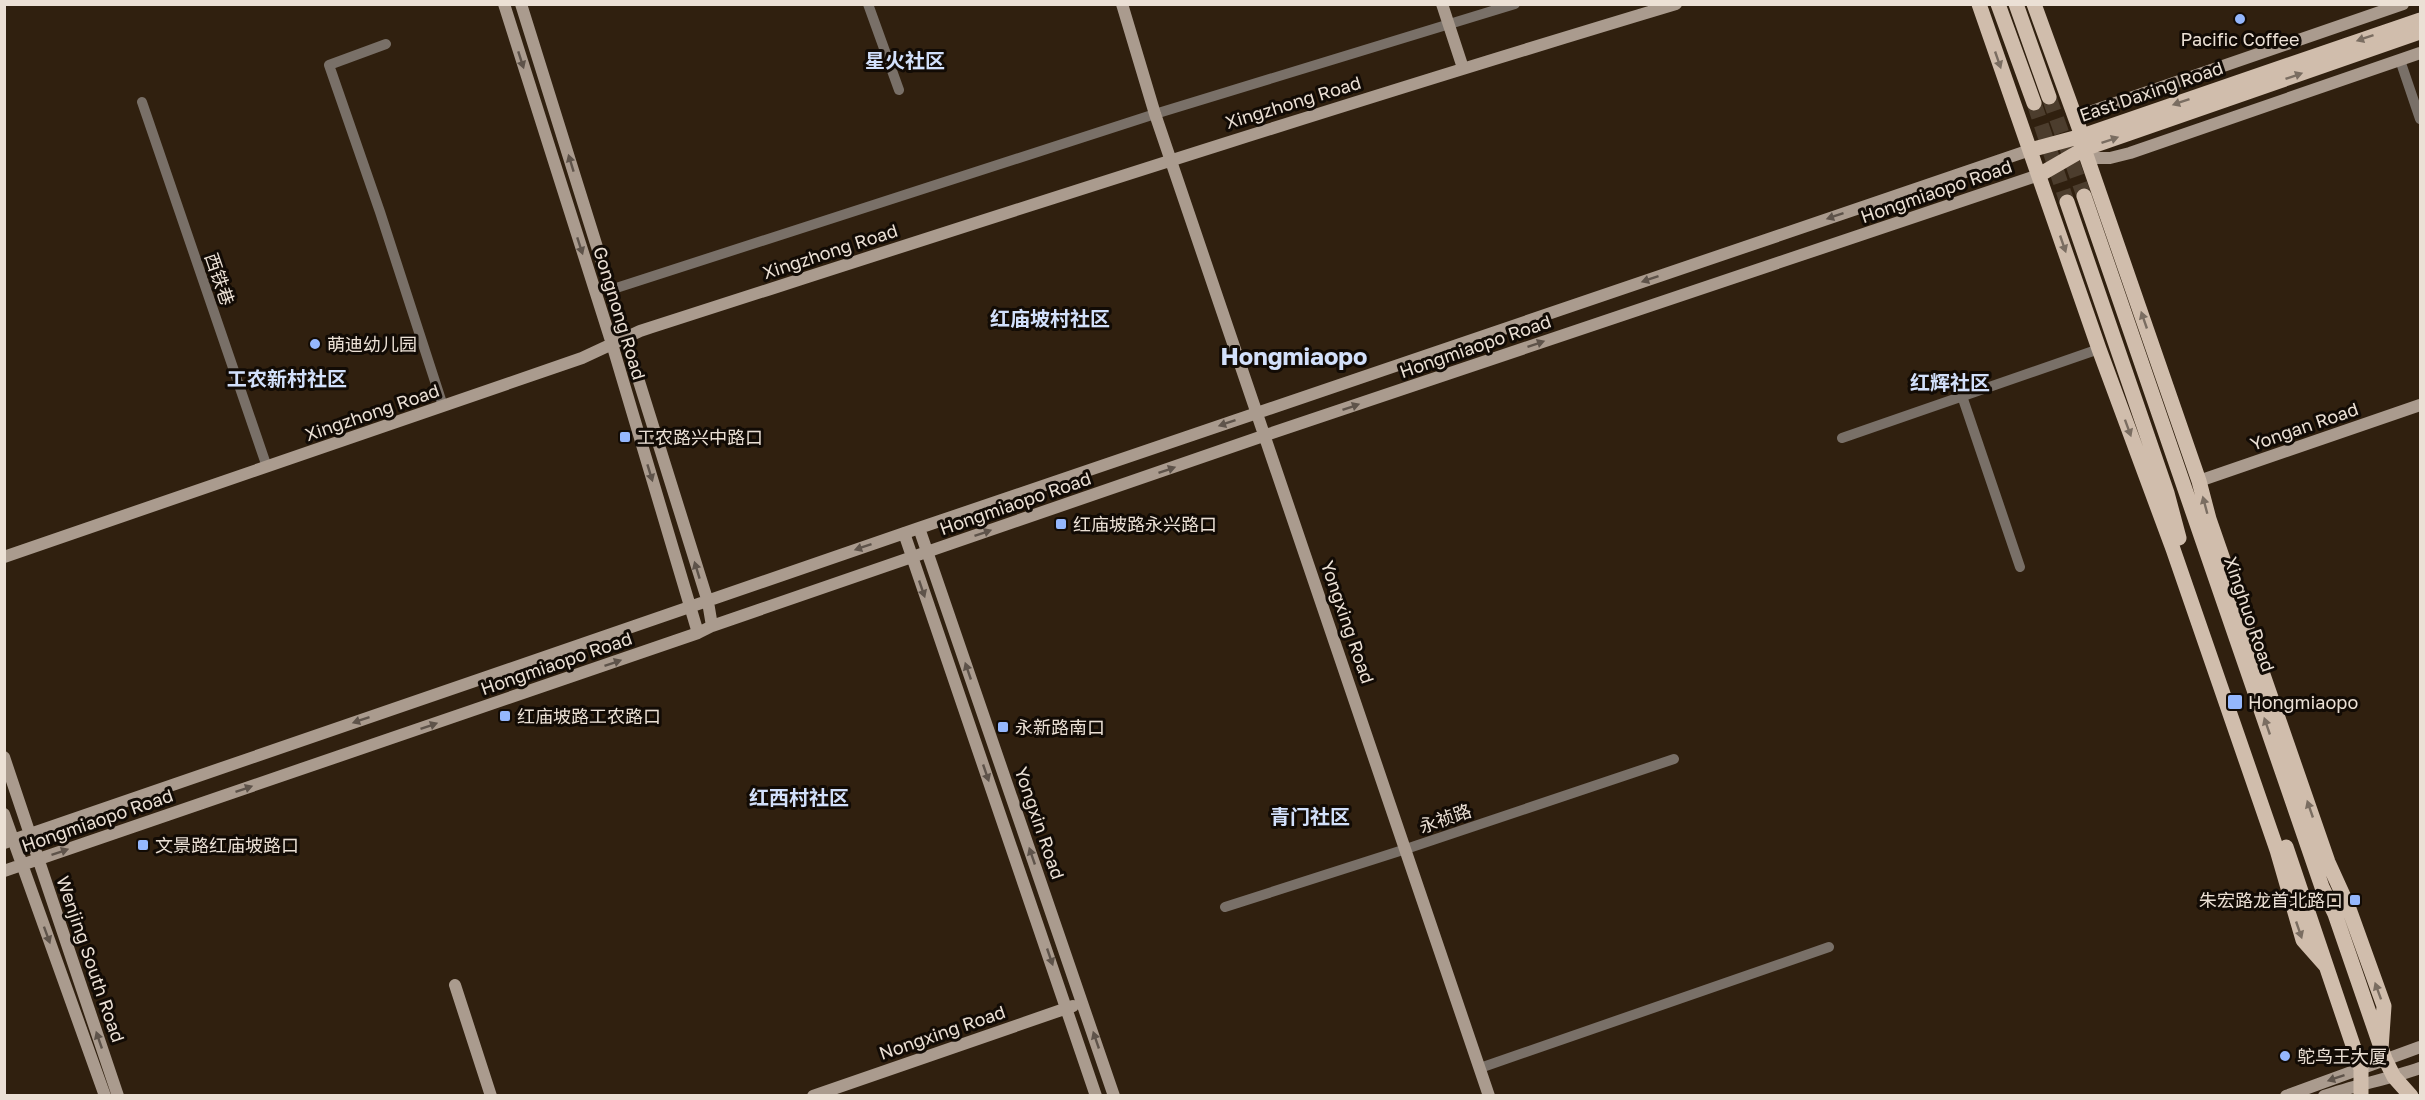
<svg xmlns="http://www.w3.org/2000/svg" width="2425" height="1100" font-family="'Golos Text','Noto Sans SC',sans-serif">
	<rect width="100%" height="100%" fill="#30200f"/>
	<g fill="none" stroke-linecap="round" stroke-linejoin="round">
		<path stroke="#4c3d2d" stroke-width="15" stroke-dasharray="15 8" stroke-linecap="butt" d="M2049 97 2084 196
			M2034 103 2067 202"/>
		<path stroke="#797068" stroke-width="10" d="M868 4 899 90
			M386 44 329 65 380 212 443 406
			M2400 60 2420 119
			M142 102 267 467
			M610 290 1155 114 1515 4
			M1962 396 2020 567
			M1842 438 2099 349
			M1225 907 1406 849 1674 759
			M1480 1068 1829 947"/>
		<path stroke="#aa9b8e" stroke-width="12" d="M504 4 612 344 698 633
			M521 4 708 602 712 626
			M1122 4 1155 114 1489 1096
			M1442 4 1463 68
			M2075 117 2403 4
			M2084 149 2094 158H2110L2130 153 2420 53
			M2199 481 2420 405
			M919 528 1114 1096
			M904 533 1096 1096
			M4 557 582 358 640 331C985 220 1329 108 1676 4
			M4 757 118 1096
			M4 814 105 1096
			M4 843 919 528 2030 150
			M4 871 698 633 712 626 1266 435 2039 175
			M455 985 491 1096
			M813 1096 1073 1006
			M2286 1096 2420 1047
			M2324 1096C2356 1085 2389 1079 2420 1068"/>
		<path stroke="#d0bdac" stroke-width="15" d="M1979 4 2099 349 2173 549 2277 850 2303 940 2326 966
			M1998 4 2034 103
			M2016 4 2049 97
			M2034 4 2082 136 2084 149 2199 481 2209 519 2328 862 2348 906 2384 1006 2381 1049
			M2030 150 2082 136 2420 20
			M2039 175 2084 149 2420 32
			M2084 196 2322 887 2335 914 2385 1059 2394 1077 2411 1096
			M2067 202 2167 493 2179 538
			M2286 847 2361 1069V1096"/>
	</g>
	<defs><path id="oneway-solid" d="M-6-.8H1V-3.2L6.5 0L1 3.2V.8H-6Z" transform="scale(1.5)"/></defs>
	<g fill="#7a6d61">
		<use href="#oneway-solid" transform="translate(2365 38) rotate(161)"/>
		<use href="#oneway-solid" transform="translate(1998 60) rotate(71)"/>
		<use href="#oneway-solid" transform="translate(2294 76) rotate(-19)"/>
		<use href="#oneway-solid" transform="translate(2181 102) rotate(161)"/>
		<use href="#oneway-solid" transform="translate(2110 140) rotate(-19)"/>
		<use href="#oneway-solid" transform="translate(2063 244) rotate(71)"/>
		<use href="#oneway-solid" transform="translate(2144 320) rotate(-109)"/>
		<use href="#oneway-solid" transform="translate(2128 428) rotate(70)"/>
		<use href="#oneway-solid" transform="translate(2205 505) rotate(-105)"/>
		<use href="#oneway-solid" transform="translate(2267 726) rotate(-109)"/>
		<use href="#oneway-solid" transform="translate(2310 809) rotate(-109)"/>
		<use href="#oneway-solid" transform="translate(2299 930) rotate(71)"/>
		<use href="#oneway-solid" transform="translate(2378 991) rotate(-110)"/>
	</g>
	<g fill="#5e534a">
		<use href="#oneway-solid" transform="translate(521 60) rotate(72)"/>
		<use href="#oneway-solid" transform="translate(571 163) rotate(-107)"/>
		<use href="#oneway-solid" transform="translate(1835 216) rotate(161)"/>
		<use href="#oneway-solid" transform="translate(580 246) rotate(72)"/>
		<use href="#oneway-solid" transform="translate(1650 279) rotate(161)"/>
		<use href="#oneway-solid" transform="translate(1536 344) rotate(-19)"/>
		<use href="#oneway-solid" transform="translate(1351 407) rotate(-19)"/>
		<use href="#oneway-solid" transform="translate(1227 423) rotate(161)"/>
		<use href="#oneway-solid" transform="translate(1167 470) rotate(-19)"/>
		<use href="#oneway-solid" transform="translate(650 473) rotate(73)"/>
		<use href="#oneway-solid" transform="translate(983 533) rotate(-19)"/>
		<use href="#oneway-solid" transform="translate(863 547) rotate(161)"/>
		<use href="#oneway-solid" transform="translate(697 570) rotate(-107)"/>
		<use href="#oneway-solid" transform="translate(922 589) rotate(71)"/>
		<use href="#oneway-solid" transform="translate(613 663) rotate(-19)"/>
		<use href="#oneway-solid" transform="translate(968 671) rotate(-109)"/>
		<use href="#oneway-solid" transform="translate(361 720) rotate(161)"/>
		<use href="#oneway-solid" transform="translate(429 726) rotate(-19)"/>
		<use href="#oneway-solid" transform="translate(986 773) rotate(71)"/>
		<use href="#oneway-solid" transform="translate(244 789) rotate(-19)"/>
		<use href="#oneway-solid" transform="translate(60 852) rotate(-19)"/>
		<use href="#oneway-solid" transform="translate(1032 856) rotate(-109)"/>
		<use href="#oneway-solid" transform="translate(47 935) rotate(70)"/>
		<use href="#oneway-solid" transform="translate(1050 957) rotate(71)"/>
		<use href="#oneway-solid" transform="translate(99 1040) rotate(-109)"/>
		<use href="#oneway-solid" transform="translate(1096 1040) rotate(-109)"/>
		<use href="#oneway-solid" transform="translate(2336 1078) rotate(161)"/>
	</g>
	<g fill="#94b7fd" stroke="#120b05" stroke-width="2">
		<circle cx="2240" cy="19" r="6"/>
		<circle cx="315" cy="344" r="6"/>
		<rect x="619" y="431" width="12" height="12" rx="3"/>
		<rect x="1055" y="518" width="12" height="12" rx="3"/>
		<rect x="2227" y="694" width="16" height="16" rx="3"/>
		<rect x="499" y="710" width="12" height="12" rx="3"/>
		<rect x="997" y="721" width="12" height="12" rx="3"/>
		<rect x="137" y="839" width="12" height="12" rx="3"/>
		<rect x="2349" y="894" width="12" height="12" rx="3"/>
		<circle cx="2285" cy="1056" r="6"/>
	</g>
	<g text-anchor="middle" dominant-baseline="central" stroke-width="6" stroke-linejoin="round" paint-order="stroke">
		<g font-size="18" fill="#ebe0d5" stroke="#120b05" text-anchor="start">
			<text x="2240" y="39" text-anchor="middle">Pacific Coffee</text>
			<text x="327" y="344">萌迪幼儿园</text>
			<text x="637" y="437">工农路兴中路口</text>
			<text x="1073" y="524">红庙坡路永兴路口</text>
			<text x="2248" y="702">Hongmiaopo</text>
			<text x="517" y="716">红庙坡路工农路口</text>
			<text x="1015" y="727">永新路南口</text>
			<text x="155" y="845">文景路红庙坡路口</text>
			<text x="2343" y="900" text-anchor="end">朱宏路龙首北路口</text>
			<text x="2297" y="1056">鸵鸟王大厦</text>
		</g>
		<g font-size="18" fill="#ebe0d5" stroke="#120b05">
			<text transform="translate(2151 91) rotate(-19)">East Daxing Road</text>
			<text transform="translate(1293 102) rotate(-17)">Xingzhong Road</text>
			<text transform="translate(1936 191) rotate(-19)">Hongmiaopo Road</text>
			<text transform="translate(830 251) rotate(-18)">Xingzhong Road</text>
			<text transform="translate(220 279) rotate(71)">西铁巷</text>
			<text transform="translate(620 313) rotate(73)">Gongnong Road</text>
			<text transform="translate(1475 346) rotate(-19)">Hongmiaopo Road</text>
			<text transform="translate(372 412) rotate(-19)">Xingzhong Road</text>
			<text transform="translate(2304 426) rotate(-19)">Yongan Road</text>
			<text transform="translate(1015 503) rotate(-19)">Hongmiaopo Road</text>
			<text transform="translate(2250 614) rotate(71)">Xinghuo Road</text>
			<text transform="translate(1348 622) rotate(71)">Yongxing Road</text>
			<text transform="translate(556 663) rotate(-19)">Hongmiaopo Road</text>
			<text transform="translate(1445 818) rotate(-19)">永祯路</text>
			<text transform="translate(97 820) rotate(-19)">Hongmiaopo Road</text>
			<text transform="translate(1040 823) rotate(71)">Yongxin Road</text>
			<text transform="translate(91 959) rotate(71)">Wenjing South Road</text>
			<text transform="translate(942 1032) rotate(-19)">Nongxing Road</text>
		</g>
		<g font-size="20" font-weight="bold" fill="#d2e0fb" stroke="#120b05">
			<text x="905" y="60">星火社区</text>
			<text x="1050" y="318">红庙坡村社区</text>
			<text x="287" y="378">工农新村社区</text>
			<text x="1950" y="382">红辉社区</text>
			<text x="799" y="797">红西村社区</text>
			<text x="1310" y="816">青门社区</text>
		</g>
		<g font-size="24" font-weight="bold" fill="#d2e0fb" stroke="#120b05">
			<text x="1294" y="355">Hongmiaopo</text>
		</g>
	</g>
	<rect width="2425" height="1100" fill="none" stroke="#ebe0d5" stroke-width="12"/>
</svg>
